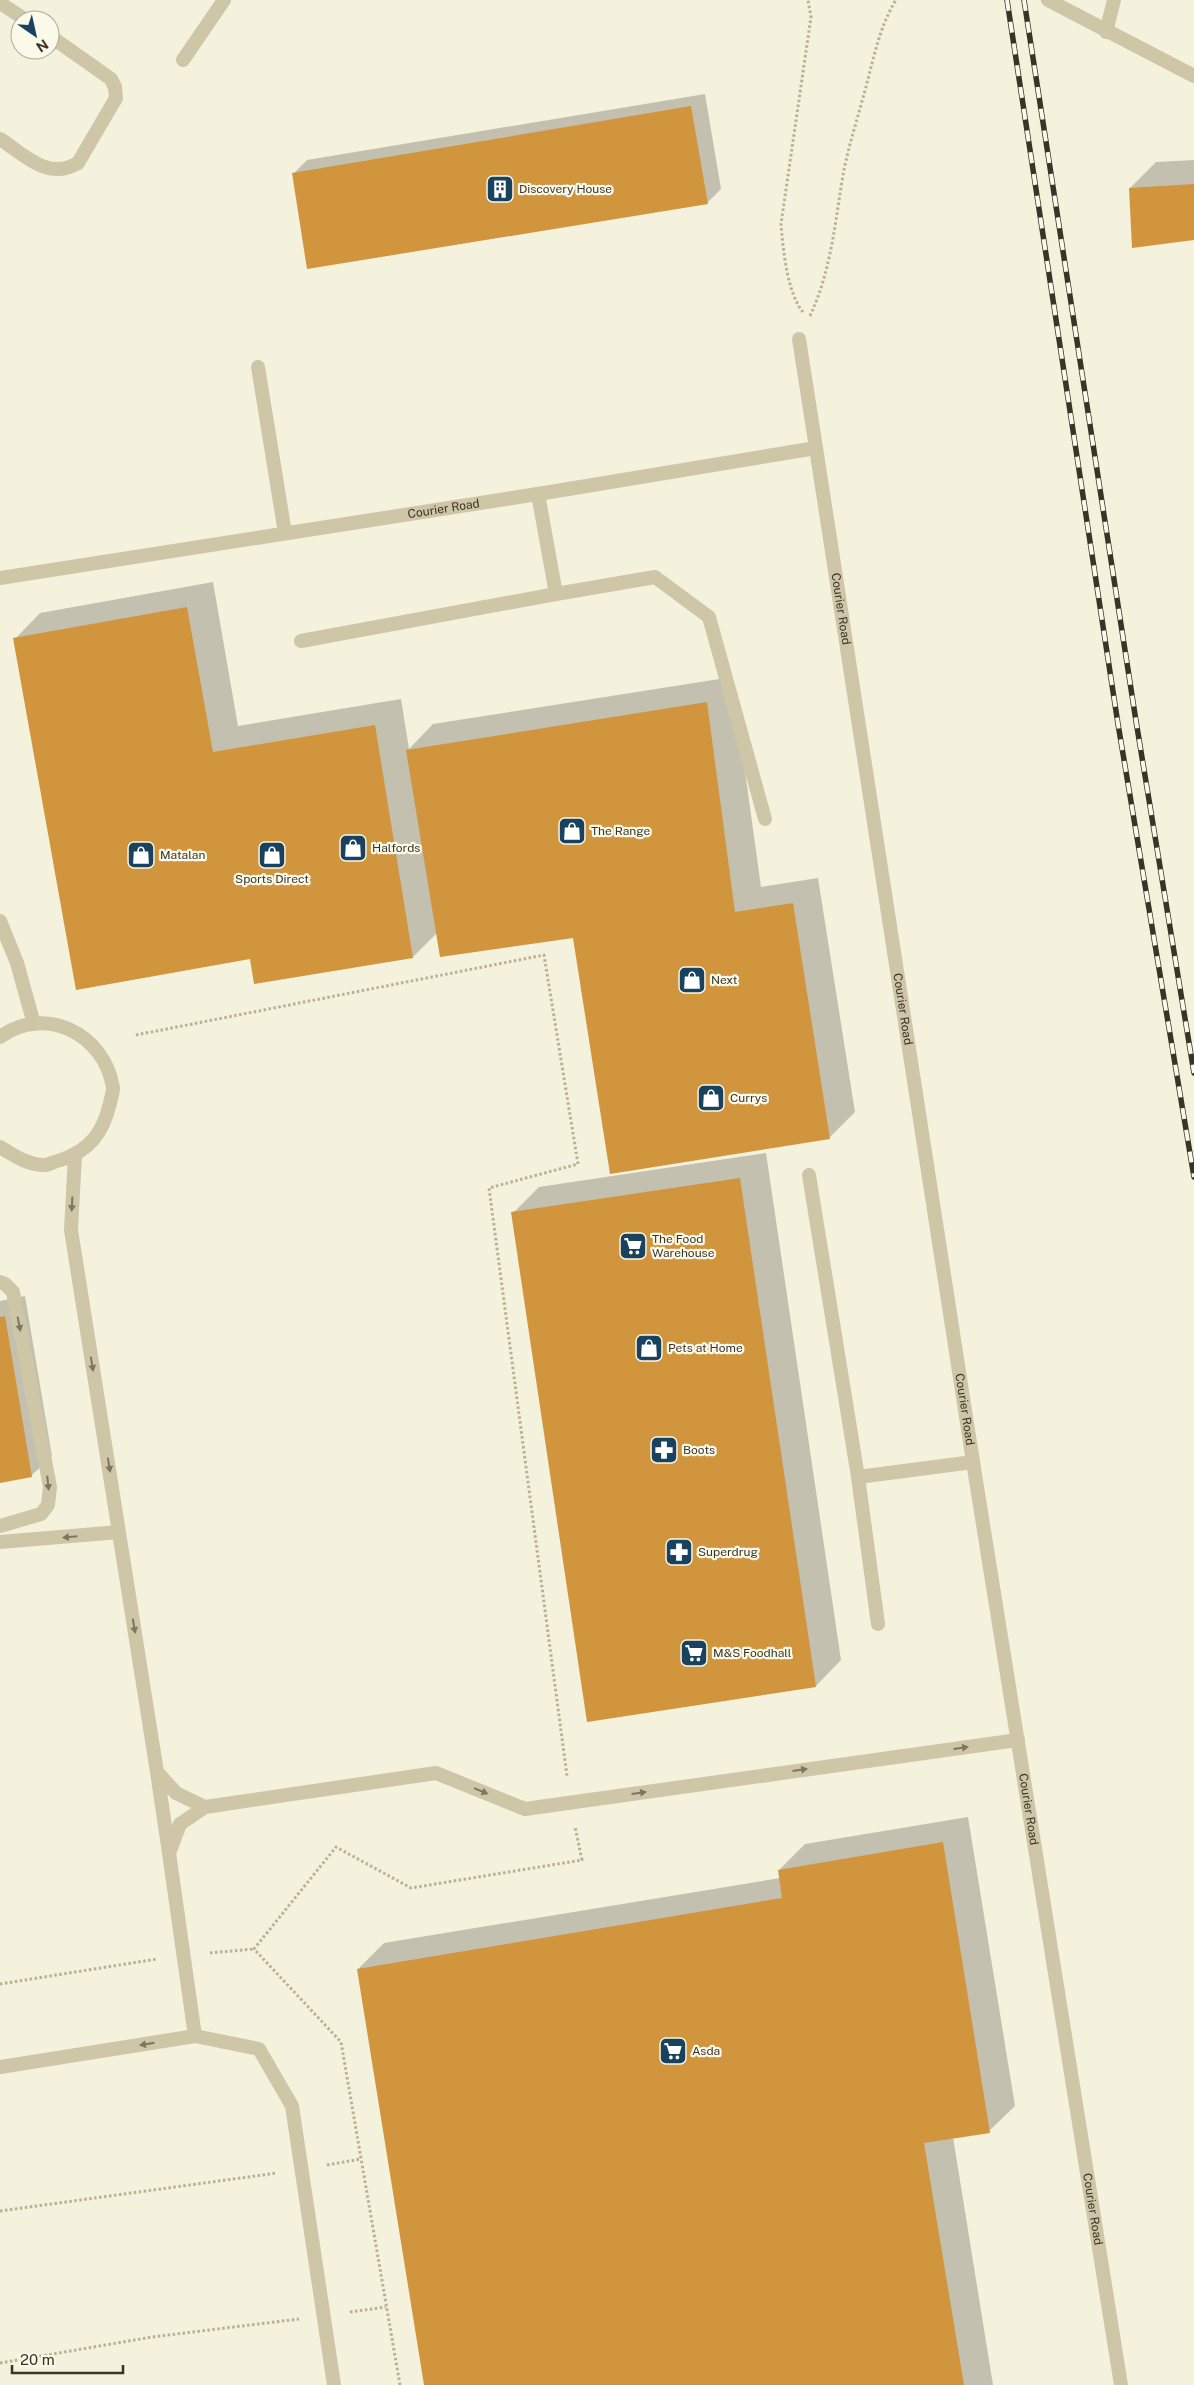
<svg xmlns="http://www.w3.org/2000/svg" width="1194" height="2385" font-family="'Public Sans',sans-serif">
	<rect width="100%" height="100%" fill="#f4f1dc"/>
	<path fill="#0003" d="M705 94 721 189 707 203 293 174 307 160Z
		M1194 160V239L1130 188 1156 162Z
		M213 582 238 726 401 699 409 749 433 724 732 677 761 887 818 878 855 1112 829 1138 574 937 438 932 413 957 251 958 15 639 40 613Z
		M766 1153 841 1660 816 1686 513 1213 539 1187Z
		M25 1296 52 1456 31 1476 0 1481V1301Z
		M968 1817 1015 2106 989 2131 953 2137 993 2385H425L358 1969 384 1943 780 1878 779 1870 805 1844Z"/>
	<path fill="#d1953e" d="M691 106 708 204 307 269 292 173Z
		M1194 184V240L1132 248 1129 188Z
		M187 607 213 752 375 725 413 958 254 984 250 959 76 990 13 638Z
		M707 702 735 912 793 903 830 1139 610 1174 573 938 440 957 406 750Z
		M740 1178 816 1687 587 1722 511 1212Z
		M5 1316 32 1477 0 1483V1317Z
		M943 1842 990 2133 924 2143 964 2385H424L357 1969 782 1898 778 1870Z"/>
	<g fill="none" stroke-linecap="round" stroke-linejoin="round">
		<path stroke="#bab190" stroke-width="3" stroke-dasharray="2.5 2.5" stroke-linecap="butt" d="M803 312C787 293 783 249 781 224L811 17 808 0
			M810 316C831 271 835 223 843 175 849 143 860 111 868 79 875 52 881 24 896 0
			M136 1035 544 955 578 1164 489 1188 567 1776
			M210 1953 254 1949
			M0 1984 157 1959
			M327 2165 361 2159
			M0 2211 277 2173
			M350 2312 386 2307
			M0 2363 152 2337 299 2319
			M400 2385 341 2042 254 1949 336 1847 411 1888 582 1860 575 1827"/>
		<path stroke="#cec6a6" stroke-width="14" d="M0 3 26 20
			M1106 32 1114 0
			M183 60 224 0
			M0 139C25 155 48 181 78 163L116 98 115 87 111 79 50 36
			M258 367 285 533
			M556 594 655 577 709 617 765 819
			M301 641 556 594 538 494
			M75 1155 71 1230 157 1772
			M809 1175 858 1477 878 1624
			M0 1282 5 1284 13 1292 50 1487 48 1505 41 1514 0 1526
			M858 1477 973 1462
			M0 1542 119 1532
			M157 1772 176 1793 205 1807 180 1824 169 1853Z
			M205 1807 436 1773 525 1809 1018 1740
			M169 1853 195 2036
			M0 2067 195 2036 259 2049 292 2106 334 2385"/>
		<g stroke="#cec6a6" stroke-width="14">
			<path d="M799 339 816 448"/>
			<path id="s1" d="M0 578 538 494 816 448 973 1462 1121 2385"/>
			<path d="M0 921 17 963 34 1024"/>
			<path d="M0 1037C45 1004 105 1034 113 1088 113 1093 111 1098 110 1103 103 1133 90 1150 61 1160 56 1161 50 1164 46 1165 29 1166 13 1155 0 1147"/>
		</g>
		<path stroke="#cec6a6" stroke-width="14" d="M1048 0 1194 76"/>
		<g stroke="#3a3428" stroke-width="5.5">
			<path id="rail" d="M1007 0 1118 724 1194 1177
				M1024 0 1136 721 1194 1073"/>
		</g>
		<use href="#rail" stroke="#fbf9e9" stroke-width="4" stroke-dasharray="11" stroke-linecap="butt"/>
	</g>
	<defs><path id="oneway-solid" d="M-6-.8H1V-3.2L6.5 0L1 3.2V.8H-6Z" transform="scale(1.25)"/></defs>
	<g fill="#7d7661">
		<use href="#oneway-solid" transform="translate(72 1204) rotate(93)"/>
		<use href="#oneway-solid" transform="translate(19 1324) rotate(79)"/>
		<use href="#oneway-solid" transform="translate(92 1364) rotate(81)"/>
		<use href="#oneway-solid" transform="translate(109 1465) rotate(81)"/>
		<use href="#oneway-solid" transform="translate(48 1483) rotate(84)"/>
		<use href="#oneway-solid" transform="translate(70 1537) rotate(175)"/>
		<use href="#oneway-solid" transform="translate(134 1626) rotate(81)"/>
		<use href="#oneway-solid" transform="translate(961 1748) rotate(-8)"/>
		<use href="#oneway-solid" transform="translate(800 1770) rotate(-8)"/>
		<use href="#oneway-solid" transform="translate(481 1791) rotate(22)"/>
		<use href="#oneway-solid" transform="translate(639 1793) rotate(-8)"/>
		<use href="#oneway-solid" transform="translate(147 2044) rotate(171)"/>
	</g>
	<defs>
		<g id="building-square" transform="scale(1.4375)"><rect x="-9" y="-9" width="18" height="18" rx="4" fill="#19425f" stroke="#fbf9e9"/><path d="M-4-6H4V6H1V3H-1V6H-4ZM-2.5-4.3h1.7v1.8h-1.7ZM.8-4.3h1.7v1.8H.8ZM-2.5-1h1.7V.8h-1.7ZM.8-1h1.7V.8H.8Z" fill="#fff"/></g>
		<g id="shop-square" transform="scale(1.4375)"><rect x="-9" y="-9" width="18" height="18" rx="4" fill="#19425f" stroke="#fbf9e9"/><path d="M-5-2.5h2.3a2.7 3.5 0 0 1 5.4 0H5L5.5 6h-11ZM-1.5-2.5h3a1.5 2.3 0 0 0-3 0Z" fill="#fff"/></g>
		<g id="supermarket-square" transform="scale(1.4375)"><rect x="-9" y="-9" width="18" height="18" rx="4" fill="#19425f" stroke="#fbf9e9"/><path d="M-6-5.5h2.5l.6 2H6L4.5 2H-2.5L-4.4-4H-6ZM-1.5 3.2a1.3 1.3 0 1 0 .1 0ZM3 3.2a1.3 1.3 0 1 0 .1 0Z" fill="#fff"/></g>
		<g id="pharmacy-square" transform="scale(1.4375)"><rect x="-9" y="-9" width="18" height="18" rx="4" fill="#19425f" stroke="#fbf9e9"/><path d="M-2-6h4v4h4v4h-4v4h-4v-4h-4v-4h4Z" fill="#fff"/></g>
	</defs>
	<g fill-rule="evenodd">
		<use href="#building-square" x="500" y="189"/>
		<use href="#shop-square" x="572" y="831"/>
		<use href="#shop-square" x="353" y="848"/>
		<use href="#shop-square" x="141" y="855"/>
		<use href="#shop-square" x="272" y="855"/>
		<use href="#shop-square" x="692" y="980"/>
		<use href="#shop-square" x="711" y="1098"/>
		<use href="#supermarket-square" x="633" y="1246"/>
		<use href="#shop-square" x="649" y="1348"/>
		<use href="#pharmacy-square" x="664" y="1450"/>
		<use href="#pharmacy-square" x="679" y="1552"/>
		<use href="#supermarket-square" x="694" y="1653"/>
		<use href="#supermarket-square" x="673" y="2051"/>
	</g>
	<g text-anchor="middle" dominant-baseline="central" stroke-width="4.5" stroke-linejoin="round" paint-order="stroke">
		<g font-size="12" fill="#3a3428" stroke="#fbf9e9" text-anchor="start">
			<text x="519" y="189">Discovery House</text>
			<text x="591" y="831">The Range</text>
			<text x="372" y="848">Halfords</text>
			<text x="160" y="855">Matalan</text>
			<text x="272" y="879" text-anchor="middle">Sports Direct</text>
			<text x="711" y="980">Next</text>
			<text x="730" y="1098">Currys</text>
			<text x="652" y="1239">The Food<tspan x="652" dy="14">Warehouse</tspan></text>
			<text x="668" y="1348">Pets at Home</text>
			<text x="683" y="1450">Boots</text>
			<text x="698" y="1552">Superdrug</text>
			<text x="713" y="1653">M&amp;S Foodhall</text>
			<text x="692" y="2051">Asda</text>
		</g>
		<g font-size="12" fill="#3a3428" stroke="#fbf9e9">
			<text stroke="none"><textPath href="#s1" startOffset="449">Courier Road</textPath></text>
			<text stroke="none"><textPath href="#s1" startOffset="989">Courier Road</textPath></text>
			<text stroke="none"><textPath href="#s1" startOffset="1394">Courier Road</textPath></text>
			<text stroke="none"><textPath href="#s1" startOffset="1799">Courier Road</textPath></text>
			<text stroke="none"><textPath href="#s1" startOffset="2204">Courier Road</textPath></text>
			<text stroke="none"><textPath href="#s1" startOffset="2609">Courier Road</textPath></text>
		</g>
	</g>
	<g transform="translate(35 35) rotate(146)"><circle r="24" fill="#fbf9e9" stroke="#aeaa9c"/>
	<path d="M0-4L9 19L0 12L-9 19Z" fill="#19425f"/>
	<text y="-8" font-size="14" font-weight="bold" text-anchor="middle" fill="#3a3428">N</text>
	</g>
	<path d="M12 2365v8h111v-8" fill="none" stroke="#3a3428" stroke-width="2.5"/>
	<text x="20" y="2365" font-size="15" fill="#3a3428" stroke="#fbf9e9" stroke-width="4" paint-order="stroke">20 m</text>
</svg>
